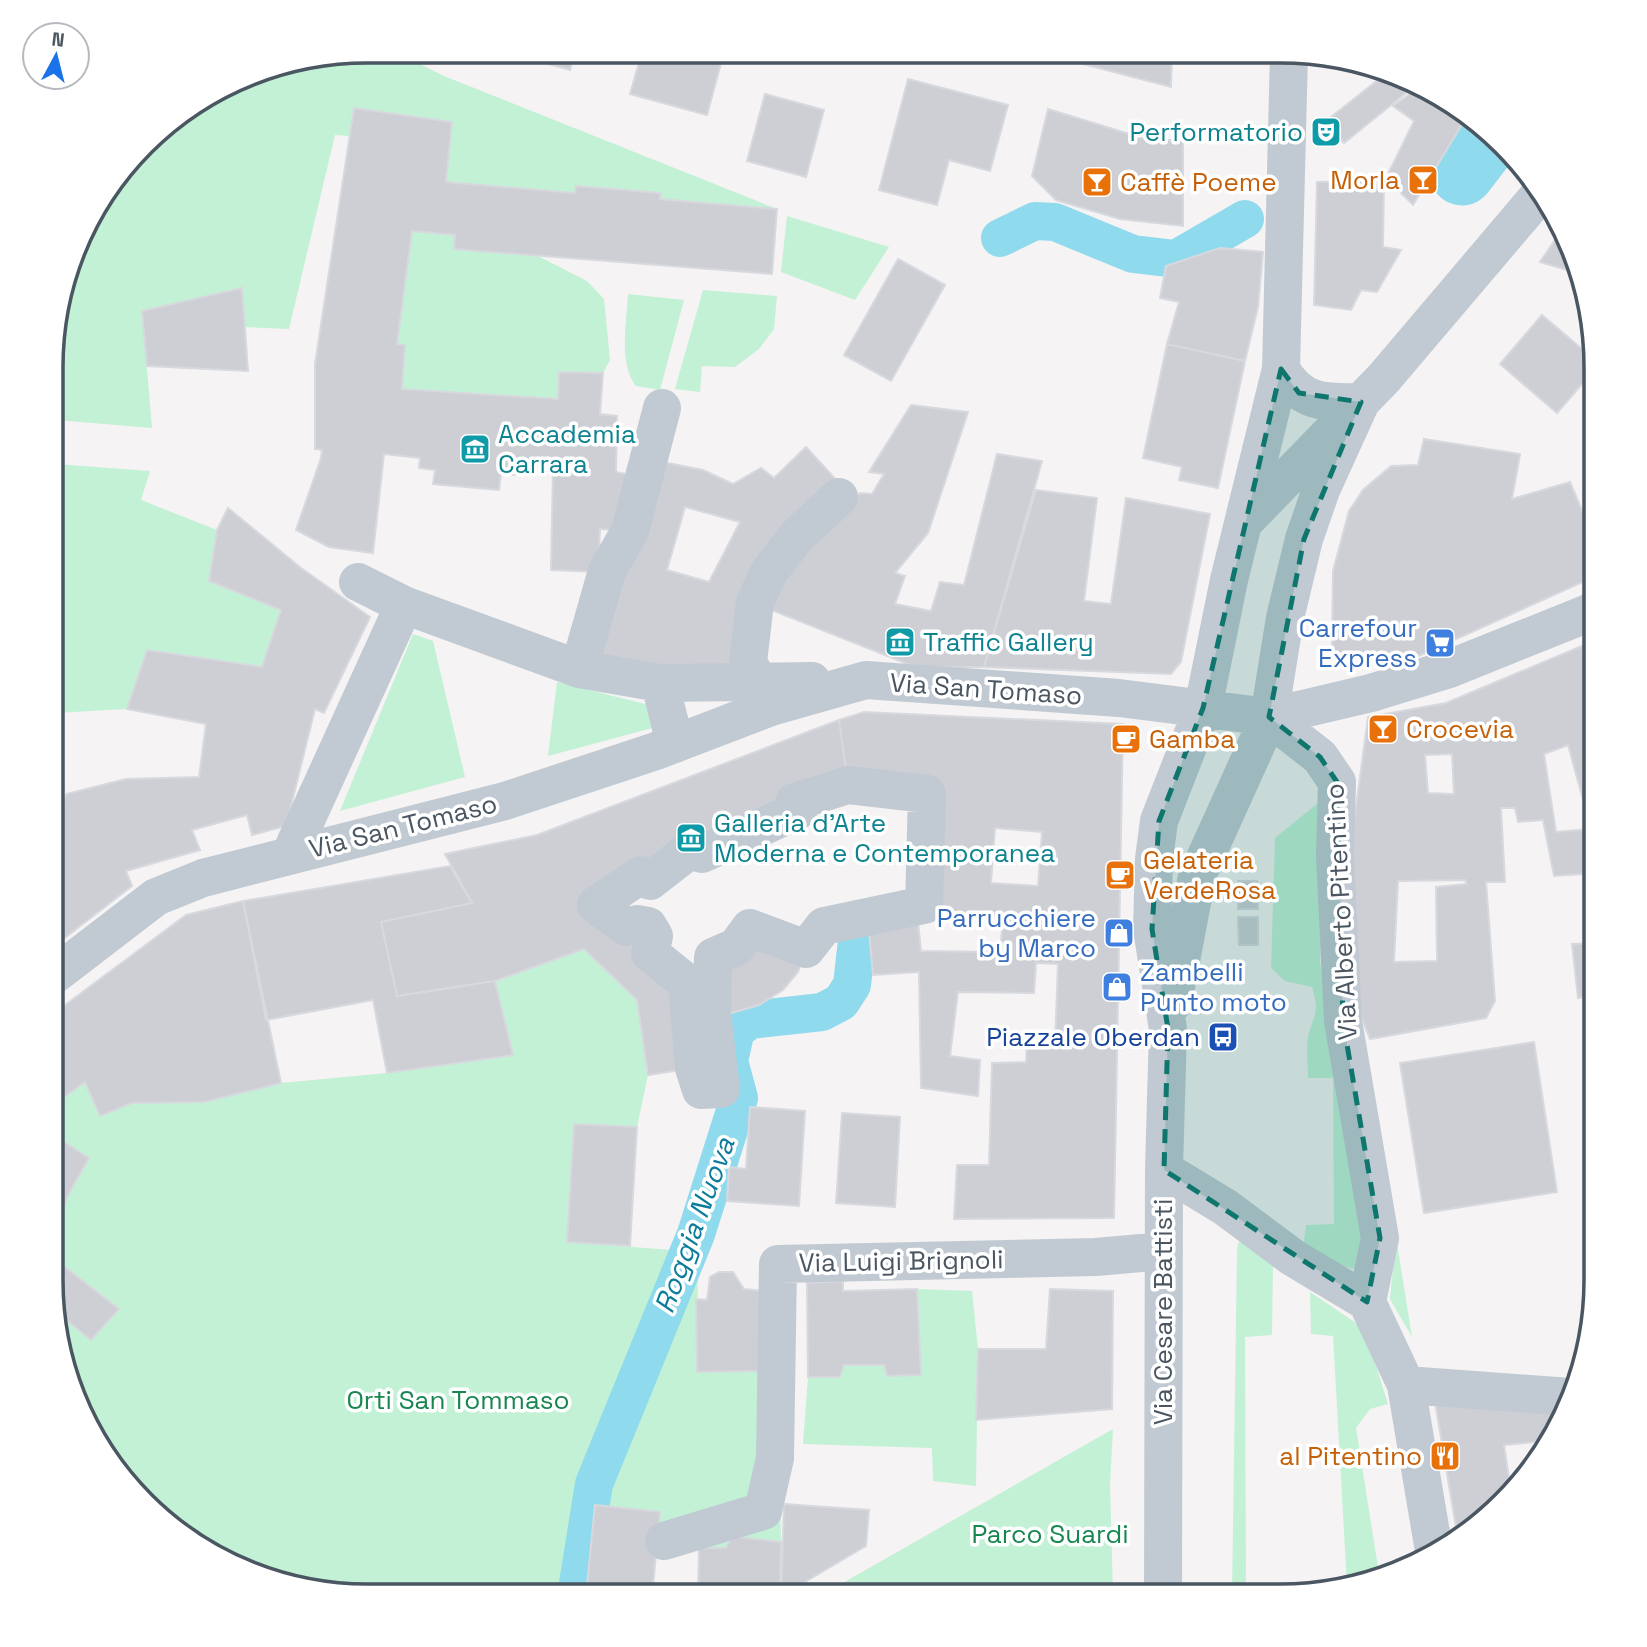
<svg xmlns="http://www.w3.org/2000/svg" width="1647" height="1647" font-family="'Space Grotesk',sans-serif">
	<rect width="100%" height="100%" fill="#f5f3f3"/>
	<path fill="#c3f1d5" d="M367 51H393L444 76 777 209 660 199V193L576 186 575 193 446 182 350 136 335 135 289 329 245 327 242 288 142 311 152 428 56 420 57 306 93 209 159 129 265 68Z
		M787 216 889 247 855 300 781 272Z
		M412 231 455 235 454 249 538 256 587 281 604 299 610 360 603 373 560 372 558 399 402 389 405 345 397 344Z
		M703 290 777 296 774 329 759 349 735 367 702 366 700 392 675 389Z
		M628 294 684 300 660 390 636 386C618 363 627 322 628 294Z
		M56 464 150 471 141 500 217 530 210 581 281 610 262 667 147 650 127 709 55 713Z
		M413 634 433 641 465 777 340 811Z
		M557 682 657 707 656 727 548 756Z
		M1323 799 1320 962 1368 1258 1356 1269 1333 1264 1303 1249 1306 1225 1334 1224 1333 1078H1308C1308 1065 1306 1049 1308 1037 1314 1013 1320 1014 1312 987L1285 981 1271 968 1275 838Z
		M584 949 637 1000 648 1075 637 1127 574 1124 567 1242 698 1252 697 1372 758 1371 778 1404 781 1542 732 1536 726 1548H699L654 1554 660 1512 596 1505 586 1596H347L227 1563 116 1472 68 1382 53 1309 90 1340 119 1309 52 1257 67 1197 89 1159 52 1134V1106L85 1082 100 1116 132 1103 204 1102 281 1083 387 1073 512 1055 495 981Z
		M1396 1237 1412 1337 1390 1299Z
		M1243 1241 1273 1265 1272 1335 1245 1337 1246 1596H1232L1237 1252 1238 1243Z
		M917 1289 972 1291 978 1349 976 1486 933 1481 932 1448 803 1444 808 1377H840L844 1365H884L887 1376 920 1375Z
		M1310 1292 1359 1325 1371 1350 1388 1404 1370 1409 1356 1428 1380 1580 1347 1586 1333 1336 1311 1334Z
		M1113 1429 1110 1483 1113 1596H820Z"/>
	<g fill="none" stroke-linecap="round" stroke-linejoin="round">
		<path stroke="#90daee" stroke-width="38" d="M1000 238 1035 221 1055 222 1133 254 1176 259 1245 219
			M576 1596 594 1484 696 1234 739 1098 729 1061 736 1030 750 1020 822 1012 841 1002 852 985 858 931"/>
		<path stroke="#90daee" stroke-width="65" d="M1462 173 1489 138"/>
	</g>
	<path fill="#cdcfd5" stroke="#d7d9de" stroke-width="2" fill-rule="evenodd" d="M521 51H575L570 70 520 56Z
		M642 52H724L707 115 630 94Z
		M1041 53H1172L1171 87Z
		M1384 75 1416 85 1344 143 1326 121Z
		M908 79 1008 105 990 171 949 160 937 205 879 190Z
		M1419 87 1438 93 1466 118 1413 205 1386 178 1414 121 1393 106Z
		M765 94 824 110 806 177 747 161Z
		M354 108 452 122 446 182 575 193 576 186 661 193 660 199 777 209 772 274 454 249 455 235 412 231 397 344 405 345 402 389 558 399 559 372 603 373 600 414 617 416 616 472 631 475 626 531 600 529 598 572 551 570 553 466 516 465 515 475 501 474 499 490 433 484 435 470 419 468 420 458 384 454 373 553 329 547 296 530 321 458 322 450 315 449V364Z
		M1048 109 1149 140H1183V226L1120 219 1056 200 1032 176Z
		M1384 181 1383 247 1401 250 1377 292 1361 290 1351 310 1314 305 1317 182Z
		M1561 231 1579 265 1581 274 1540 262Z
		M1220 248 1263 252 1258 307 1245 361 1167 344 1179 302 1160 298 1166 266Z
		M898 259 945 285 891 381 844 355Z
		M242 288 248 371 147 366 142 311Z
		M1542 315 1596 361V368L1557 413 1500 364Z
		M1167 344 1245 361 1218 488 1179 480 1182 467 1143 458Z
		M911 405 968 412 928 533 895 573 905 576 895 604 931 611 940 582 964 585 997 454 1042 461 984 667H915L764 607 802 543 860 493 872 494 884 474 869 472Z
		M1424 439 1520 454 1512 499 1570 482 1596 544V576L1414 658 1332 652 1333 571 1349 511 1363 490 1391 466 1418 465Z
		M806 447 841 485 733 663 714 670 593 660 662 462 703 470 733 484 761 468 774 478ZM685 507 740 522 709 582 667 570Z
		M1036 490 1097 498 1084 601 1111 604 1126 498 1210 514 1181 662 1171 674 984 667Z
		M228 508 301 568 370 617 324 713 315 709 286 826 252 835 247 815 192 830 200 850 126 871 132 886 53 947 54 823 66 794 126 779 199 777 206 724 127 709 147 650 262 667 281 610 209 581 217 530Z
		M1596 640V873L1554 876 1543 820 1518 822 1515 808H1501L1505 882H1486L1495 1001 1486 1018 1370 1039 1357 1007 1350 852 1368 717 1446 703ZM1568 745 1591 829 1556 832 1544 754ZM1452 754 1454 794 1428 793 1425 755ZM1465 880 1467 884 1436 887 1437 961 1394 962 1398 881Z
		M864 712 1123 724 1114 1218 954 1219 957 1165H989L992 1063 1026 1062 1027 1042 1055 1044 1058 964 1036 963 1034 993 958 992 950 1056 980 1060 978 1096 921 1088 919 972 873 975 868 920 917 912 921 951 1000 952 1003 918 925 913 927 794 848 785 839 720ZM995 828 1042 832 1038 886 991 883Z
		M839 720 848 785 596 905 687 983 694 1068 648 1075 637 1000 584 949 495 981 397 996 381 922 472 903 445 854 537 835Z
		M450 866 472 903 381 922 397 996 495 981 513 1055 387 1073 373 1000 266 1020 243 901Z
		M1238 881H1257L1258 909H1238Z
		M243 901 281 1083 204 1102 132 1103 100 1116 85 1082 52 1106 53 1014 186 915Z
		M1238 917H1258V945H1239Z
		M750 928 806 949 798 972 783 990 759 1005 728 1014 713 957Z
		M1596 943V995L1578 998 1572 944Z
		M1534 1042 1557 1192 1424 1213 1400 1063Z
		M750 1107 805 1111 799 1206 727 1201 729 1167 746 1169Z
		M842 1113 900 1117 895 1207 836 1203Z
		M574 1124 637 1127 630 1246 567 1242Z
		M52 1134 89 1158 67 1197 52 1250Z
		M52 1257 119 1309 91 1340 53 1309Z
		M719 1272H733L744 1289 765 1291 758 1371 697 1372 696 1299 707 1300 710 1277Z
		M843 1281V1291L917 1289 921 1375 887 1376 884 1365H844L840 1377H808L807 1283Z
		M1050 1289 1113 1291 1112 1409 976 1420 978 1349H1046Z
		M1434 1396 1568 1404 1563 1420 1546 1441 1504 1445 1510 1485 1472 1531 1458 1539Z
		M784 1504 869 1510 866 1546 781 1596Z
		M595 1505 660 1512 652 1596H586Z
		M732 1536 781 1542 780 1596H698L699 1548H726Z"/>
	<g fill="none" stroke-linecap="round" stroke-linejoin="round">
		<path stroke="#c1cad2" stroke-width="38" d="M1281 369C1300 403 1324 403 1361 402
			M1245 521 1384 378 1541 193
			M358 582 404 605 579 669 660 683 812 681
			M579 669 607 571 630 531 662 408
			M660 683 675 744
			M770 704 748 662 755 602 769 572 796 537 839 497
			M1269 717 1320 757 1337 782 1335 856 1343 1021 1380 1238 1367 1302
			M848 785 927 794 924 905 824 926 806 949 750 928 736 947 713 957 712 1013 721 1089 701 1090 694 1068 687 983 650 953 654 936 648 926 637 924 626 927 596 905 641 875 650 881 695 846 702 854 799 810 794 802Z
			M290 855 404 605
			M53 976 156 897 203 878 505 801 656 751 771 707 866 680 1119 698 1269 717 1371 693 1449 669 1596 610
			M1173 1003 1197 876 1269 717 1285 618 1304 539 1321 490 1361 402
			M1164 1170 1225 1207 1292 1257 1367 1302 1406 1385 1434 1551
			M1406 1385 1570 1397
			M664 1541 763 1511 775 1458 778 1264 1096 1257 1164 1251
			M1163 1596 1164 1170 1168 1029 1152 929 1154 859 1159 821 1203 708 1229 580 1281 369 1289 53"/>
	</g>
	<path fill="#0f766e" fill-opacity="0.2" stroke="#0f766e" stroke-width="5" stroke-dasharray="14 9" stroke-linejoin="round" d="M1281 369 1299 393 1361 402 1304 539 1269 717 1320 757 1337 782 1343 1021 1380 1238 1367 1302 1164 1170 1168 1029 1152 929 1159 821 1203 708Z"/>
	<defs>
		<g id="theatre-square" transform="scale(1.575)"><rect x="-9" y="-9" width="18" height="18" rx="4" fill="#0f9aa8" stroke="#fff"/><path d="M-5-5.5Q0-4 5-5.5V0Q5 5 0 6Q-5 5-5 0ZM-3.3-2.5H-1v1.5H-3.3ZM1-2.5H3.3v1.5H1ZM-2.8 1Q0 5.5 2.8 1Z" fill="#fff"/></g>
		<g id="bar-square" transform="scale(1.575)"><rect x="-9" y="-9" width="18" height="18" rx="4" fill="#e8710a" stroke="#fff"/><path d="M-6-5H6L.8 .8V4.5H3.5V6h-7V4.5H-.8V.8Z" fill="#fff"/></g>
		<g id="museum-square" transform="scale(1.575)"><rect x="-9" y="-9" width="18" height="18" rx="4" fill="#0f9aa8" stroke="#fff"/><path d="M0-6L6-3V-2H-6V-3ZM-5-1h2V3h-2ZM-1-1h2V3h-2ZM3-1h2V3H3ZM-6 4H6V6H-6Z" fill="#fff"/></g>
		<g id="supermarket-square" transform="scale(1.575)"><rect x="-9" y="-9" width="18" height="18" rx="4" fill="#3f7fe0" stroke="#fff"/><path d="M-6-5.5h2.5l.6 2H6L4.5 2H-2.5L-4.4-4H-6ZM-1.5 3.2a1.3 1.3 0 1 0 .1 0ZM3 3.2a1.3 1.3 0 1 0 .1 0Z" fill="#fff"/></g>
		<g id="cafe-square" transform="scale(1.575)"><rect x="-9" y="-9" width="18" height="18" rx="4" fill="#e8710a" stroke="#fff"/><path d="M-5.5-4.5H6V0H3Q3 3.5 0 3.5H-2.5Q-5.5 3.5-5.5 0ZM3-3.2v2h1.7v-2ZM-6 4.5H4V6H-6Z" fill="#fff"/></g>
		<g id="shop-square" transform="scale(1.575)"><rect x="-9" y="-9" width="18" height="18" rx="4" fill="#3f7fe0" stroke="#fff"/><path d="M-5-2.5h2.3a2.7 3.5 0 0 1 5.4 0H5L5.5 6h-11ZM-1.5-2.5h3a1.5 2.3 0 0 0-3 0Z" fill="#fff"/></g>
		<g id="bus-square" transform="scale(1.575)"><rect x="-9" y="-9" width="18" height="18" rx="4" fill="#1a4fb4" stroke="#fff"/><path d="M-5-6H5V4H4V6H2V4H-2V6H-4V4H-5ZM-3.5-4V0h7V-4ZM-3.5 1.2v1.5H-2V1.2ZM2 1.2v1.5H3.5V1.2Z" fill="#fff"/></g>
		<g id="restaurant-square" transform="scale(1.575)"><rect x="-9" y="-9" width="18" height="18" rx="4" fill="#e8710a" stroke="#fff"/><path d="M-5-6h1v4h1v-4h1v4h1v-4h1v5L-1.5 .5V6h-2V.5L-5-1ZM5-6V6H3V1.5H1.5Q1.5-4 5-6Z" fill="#fff"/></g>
	</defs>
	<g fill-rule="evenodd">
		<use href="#theatre-square" x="1326" y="132"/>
		<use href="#bar-square" x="1423" y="180"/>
		<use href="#bar-square" x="1097" y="182"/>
		<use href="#museum-square" x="475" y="449"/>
		<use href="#museum-square" x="900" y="642"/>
		<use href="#supermarket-square" x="1440" y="643"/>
		<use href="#bar-square" x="1383" y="729"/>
		<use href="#cafe-square" x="1126" y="739"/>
		<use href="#museum-square" x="691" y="838"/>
		<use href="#cafe-square" x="1120" y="875"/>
		<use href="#shop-square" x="1119" y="933"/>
		<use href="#shop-square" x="1117" y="987"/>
		<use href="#bus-square" x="1223" y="1037"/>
		<use href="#restaurant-square" x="1445" y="1456"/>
	</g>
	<g text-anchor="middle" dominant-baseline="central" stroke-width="7" stroke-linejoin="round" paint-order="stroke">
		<g font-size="26" fill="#0d838f" stroke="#fff" text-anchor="start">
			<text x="1303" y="132" text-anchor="end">Performatorio</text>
			<text x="498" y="434">Accademia<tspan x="498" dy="30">Carrara</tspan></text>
			<text x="923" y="642">Traffic Gallery</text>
			<text x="714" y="823">Galleria d’Arte<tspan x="714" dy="30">Moderna e Contemporanea</tspan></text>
		</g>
		<g font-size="26" fill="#c56008" stroke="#fff" text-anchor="start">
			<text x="1400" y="180" text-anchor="end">Morla</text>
			<text x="1120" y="182">Caffè Poeme</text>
			<text x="1406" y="729">Crocevia</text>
			<text x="1149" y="739">Gamba</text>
			<text x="1143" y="860">Gelateria<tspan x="1143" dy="30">VerdeRosa</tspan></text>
			<text x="1422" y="1456" text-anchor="end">al Pitentino</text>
		</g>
		<g font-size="26" fill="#366cbe" stroke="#fff" text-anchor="end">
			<text x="1417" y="628">Carrefour<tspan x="1417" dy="30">Express</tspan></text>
			<text x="1096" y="918">Parrucchiere<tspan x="1096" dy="30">by Marco</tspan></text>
			<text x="1140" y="972" text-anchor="start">Zambelli<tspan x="1140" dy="30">Punto moto</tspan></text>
		</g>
		<g font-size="26" fill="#4a5661" stroke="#fff">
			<text transform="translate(986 689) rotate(4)">Via San Tomaso</text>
			<text transform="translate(403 826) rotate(-14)">Via San Tomaso</text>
			<text transform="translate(1341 912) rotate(-93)">Via Alberto Pitentino</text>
			<text transform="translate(901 1261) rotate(-1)">Via Luigi Brignoli</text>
			<text transform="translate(1163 1312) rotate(-90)">Via Cesare Battisti</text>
		</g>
		<g font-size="26" fill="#164399" stroke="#fff" text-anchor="end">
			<text x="1200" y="1037">Piazzale Oberdan</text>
		</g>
		<g font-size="26" fill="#17864f" stroke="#fff">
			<text x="458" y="1400">Orti San Tommaso</text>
			<text x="1050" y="1534">Parco Suardi</text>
		</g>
		<g font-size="28" font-style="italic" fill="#0c7c9b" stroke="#fff">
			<text transform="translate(694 1225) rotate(-70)">Roggia Nuova</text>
		</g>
	</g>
	<path d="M0 0H1647V1647H0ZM367 63H1280A304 304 0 0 1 1584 367V1280A304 304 0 0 1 1280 1584H367A304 304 0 0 1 63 1280V367A304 304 0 0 1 367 63Z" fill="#fff" fill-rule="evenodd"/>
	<path fill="none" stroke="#4a5661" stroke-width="3.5" d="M367 63H1280A304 304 0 0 1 1584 367V1280A304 304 0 0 1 1280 1584H367A304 304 0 0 1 63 1280V367A304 304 0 0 1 367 63Z"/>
	<g transform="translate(56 56) rotate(7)"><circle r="33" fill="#ffffff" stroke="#b7bbc0" stroke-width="2"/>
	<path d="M0-5L12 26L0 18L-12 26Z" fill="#1a73e8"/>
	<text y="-10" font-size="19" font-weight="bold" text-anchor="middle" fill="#4a5661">N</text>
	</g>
</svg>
